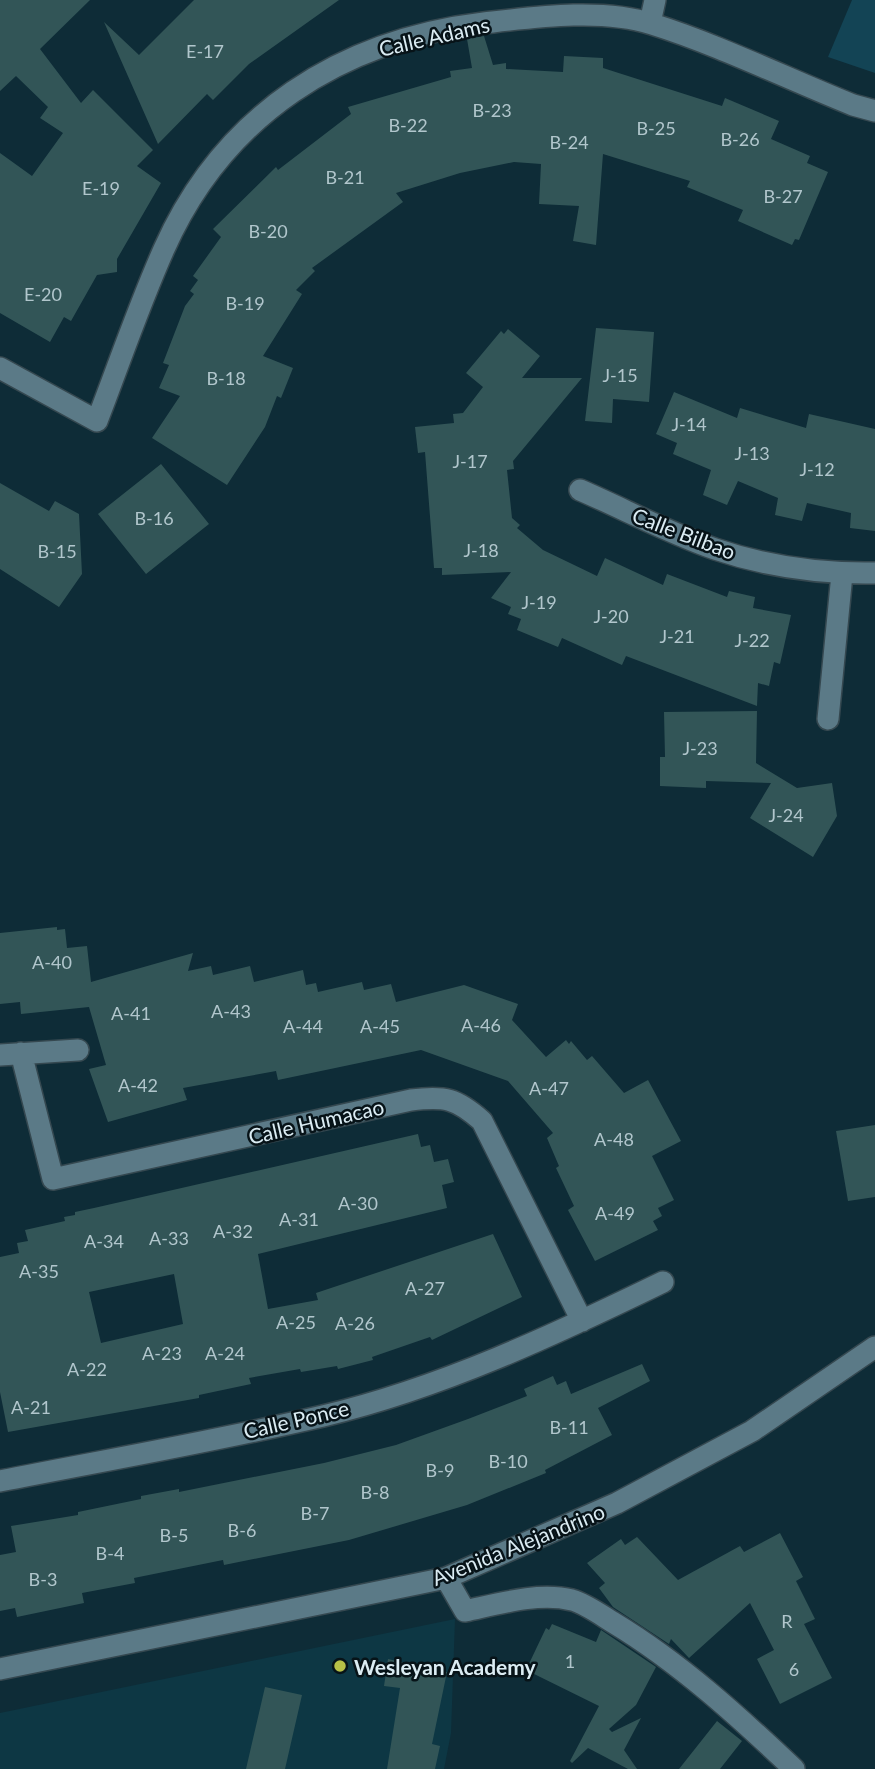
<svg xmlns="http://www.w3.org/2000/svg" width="875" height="1769" font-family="Lato,sans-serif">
	<rect width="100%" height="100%" fill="#0e2c37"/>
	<path fill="#0d3744" d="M455 1619 451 1733 444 1769H0V1713Z"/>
	<path fill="#134455" d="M852 0H875V73L828 57Z"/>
	<path fill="#325557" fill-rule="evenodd" d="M0 0H90L40 49 81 103 93 90 153 150 137 166 161 183 117 259V272L97 275 71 321 64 317 50 342 0 313V153L32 176 63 133 40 118 48 107 16 76 0 91Z
		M194 0H339L249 64 213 100 207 94 158 144 104 22 139 55Z
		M484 36 493 65 506 63V69L563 72 564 56 603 58V68L722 106 725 98 779 121 771 139 810 156 807 163 828 172 799 240 795 239 792 245 738 221 743 210 687 187 690 181 603 154 596 245 573 241 579 206 539 204 541 164 514 162 460 173 396 193 403 202 312 268 315 271 296 290 302 294 263 356 293 368 281 398 277 396 265 427 227 485 152 438 180 396 159 388 169 365 163 363 185 306 194 294 190 291 198 280 193 276 221 237 213 229 276 167 278 170 351 114 348 107 451 77 450 71 472 68 467 39Z
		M596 328 654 332 649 402 613 399 612 423 585 421Z
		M508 329 540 356 522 378H582L513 461 514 469 507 470 512 518 520 525 517 528 543 550 597 576 605 558 663 585 667 574 727 597 729 591 755 597 753 608 791 615 780 664 774 662 769 686 758 683 757 706 626 656 622 665 562 638 558 647 517 630 521 619 508 614 511 607 491 598 511 572 442 575V568H434L425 452 418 453 415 427 454 423 453 414 463 413 483 387 466 373 501 331 504 334Z
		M674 392 737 418 740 408 806 428 809 414 875 429V531L850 528 851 513 807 503 802 521 775 515 778 498 738 481 727 505 703 495 711 470 673 454 677 443 656 434Z
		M161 464 209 524 146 574 98 514Z
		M0 483 49 511 55 501 79 514 82 574 59 607 0 569Z
		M757 711 756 763 797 788 832 783 837 816 813 857 750 818 771 783 706 781V788L660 786V757H665L664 712Z
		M57 927V930L65 929 67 948 87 946 91 982 193 953 188 971 211 966 213 975 250 966 254 982 303 970 306 985 316 983 318 992 362 982 364 990 391 984 396 1002 464 985 518 1004 512 1020 546 1057 566 1040 569 1044 571 1041 587 1060 592 1056 624 1093 648 1080 681 1141 652 1156 674 1200 658 1208 662 1216 653 1221 658 1230 595 1261 568 1210 574 1206 556 1168 559 1166 547 1138 553 1133 508 1081 421 1050 278 1080 276 1071 183 1088 187 1100 108 1122 89 1069 106 1065 89 1007 21 1014 20 1002 0 1004V933Z
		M875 1125V1197L848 1201 836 1131Z
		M418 1134 421 1147 430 1145 434 1162 448 1159 454 1182 442 1185 447 1208 258 1254 268 1309 318 1300 316 1293 493 1234 522 1297 432 1340 430 1337 372 1357 373 1360 338 1369 337 1366 301 1372 300 1369 249 1378 251 1384 199 1395V1398L8 1432 0 1392V1257L19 1253 17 1243 28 1241 25 1230 65 1221 64 1217 75 1215V1212L94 1208ZM174 1274 183 1324 101 1343 89 1292Z
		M642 1364 650 1381 598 1408 612 1435 545 1470 546 1473 467 1505 349 1540 224 1565 223 1560 134 1578 135 1583 82 1593 84 1603 17 1617 15 1608 0 1611V1555L16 1552 11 1526 78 1515V1512L141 1499V1496L179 1489V1492L324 1463 396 1445 468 1419 527 1396 524 1389 553 1376 557 1385 566 1381 571 1394Z
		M780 1533 803 1577 796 1581 815 1619 804 1624 832 1678 780 1704 757 1659 774 1650 750 1603 689 1658 671 1639 669 1644 613 1607 599 1588 605 1583 587 1563 621 1539 625 1545 637 1537 678 1580 740 1546 744 1552Z
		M552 1624 596 1642 601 1630 656 1667 636 1705 609 1729 612 1732 641 1718 624 1750 637 1769H628L588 1748 572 1763 570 1761 599 1706 526 1670 546 1628 549 1630Z
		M388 1659 447 1672 432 1744 440 1746 435 1769H387L400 1688 384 1686Z
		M265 1687 302 1695 285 1769H246Z
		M717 1721 742 1741 720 1769H679Z"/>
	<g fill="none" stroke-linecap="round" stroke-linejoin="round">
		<g stroke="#354850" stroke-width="24">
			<path id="minor" d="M650 23 655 0
				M0 368 97 421C119 364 139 305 164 249 224 114 341 40 484 23 536 17 602 8 652 24 719 45 788 79 853 105L875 111
				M580 490C624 509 669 533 715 549 765 566 822 574 875 573
				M828 719 842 574
				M21 1053 53 1179 411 1100C445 1096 456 1098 482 1121L582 1321
				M0 1055 78 1050
				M0 1481C107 1460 216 1441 323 1416 441 1388 554 1335 663 1282
				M446 1578 465 1611C498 1604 538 1592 572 1600 586 1604 601 1615 614 1623 680 1663 738 1716 794 1769
				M0 1669 446 1578 617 1503 752 1431 875 1347"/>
		</g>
		<use href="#minor" stroke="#5b7a87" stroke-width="21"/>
	</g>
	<circle fill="#b7c147" stroke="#071318" stroke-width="2.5" cx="340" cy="1666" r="7"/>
	<g text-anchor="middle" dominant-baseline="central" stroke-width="5" stroke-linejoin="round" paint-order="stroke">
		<g font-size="18" fill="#b1c6cc">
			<text x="205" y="51">E-17</text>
			<text x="492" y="110">B-23</text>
			<text x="408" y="125">B-22</text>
			<text x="656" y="128">B-25</text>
			<text x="740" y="139">B-26</text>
			<text x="569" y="142">B-24</text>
			<text x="345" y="177">B-21</text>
			<text x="101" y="188">E-19</text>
			<text x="783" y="196">B-27</text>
			<text x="268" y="231">B-20</text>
			<text x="43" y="294">E-20</text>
			<text x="245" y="303">B-19</text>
			<text x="620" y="375">J-15</text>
			<text x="226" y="378">B-18</text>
			<text x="689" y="424">J-14</text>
			<text x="752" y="453">J-13</text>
			<text x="470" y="461">J-17</text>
			<text x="817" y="469">J-12</text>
			<text x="154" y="518">B-16</text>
			<text x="481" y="550">J-18</text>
			<text x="57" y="551">B-15</text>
			<text x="539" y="602">J-19</text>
			<text x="611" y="616">J-20</text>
			<text x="677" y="636">J-21</text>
			<text x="752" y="640">J-22</text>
			<text x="700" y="748">J-23</text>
			<text x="786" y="815">J-24</text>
			<text x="52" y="962">A-40</text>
			<text x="231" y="1011">A-43</text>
			<text x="131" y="1013">A-41</text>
			<text x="481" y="1025">A-46</text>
			<text x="303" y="1026">A-44</text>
			<text x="380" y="1026">A-45</text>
			<text x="138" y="1085">A-42</text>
			<text x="549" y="1088">A-47</text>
			<text x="614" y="1139">A-48</text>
			<text x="358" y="1203">A-30</text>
			<text x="615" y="1213">A-49</text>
			<text x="299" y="1219">A-31</text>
			<text x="233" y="1231">A-32</text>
			<text x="169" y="1238">A-33</text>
			<text x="104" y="1241">A-34</text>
			<text x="39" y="1271">A-35</text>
			<text x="425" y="1288">A-27</text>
			<text x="296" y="1322">A-25</text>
			<text x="355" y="1323">A-26</text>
			<text x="162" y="1353">A-23</text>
			<text x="225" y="1353">A-24</text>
			<text x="87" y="1369">A-22</text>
			<text x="31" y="1407">A-21</text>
			<text x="569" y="1427">B-11</text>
			<text x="508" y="1461">B-10</text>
			<text x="440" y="1470">B-9</text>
			<text x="375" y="1492">B-8</text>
			<text x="315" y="1513">B-7</text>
			<text x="242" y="1530">B-6</text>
			<text x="174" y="1535">B-5</text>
			<text x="110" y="1553">B-4</text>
			<text x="43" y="1579">B-3</text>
			<text x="787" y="1621">R</text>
			<text x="570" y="1661">1</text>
			<text x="794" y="1669">6</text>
		</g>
		<g font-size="21" fill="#dbecf3" stroke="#071318">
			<text transform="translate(434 36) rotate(-13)">Calle Adams</text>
			<text transform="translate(684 533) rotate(21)">Calle Bilbao</text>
			<text transform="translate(316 1121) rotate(-13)">Calle Humacao</text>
			<text transform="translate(296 1419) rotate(-13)">Calle Ponce</text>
			<text transform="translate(518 1544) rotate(-22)">Avenida Alejandrino</text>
		</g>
		<g font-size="21" font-weight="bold" fill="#dbecf3" stroke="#071318" text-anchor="start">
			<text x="354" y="1666">Wesleyan Academy</text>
		</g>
	</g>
</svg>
